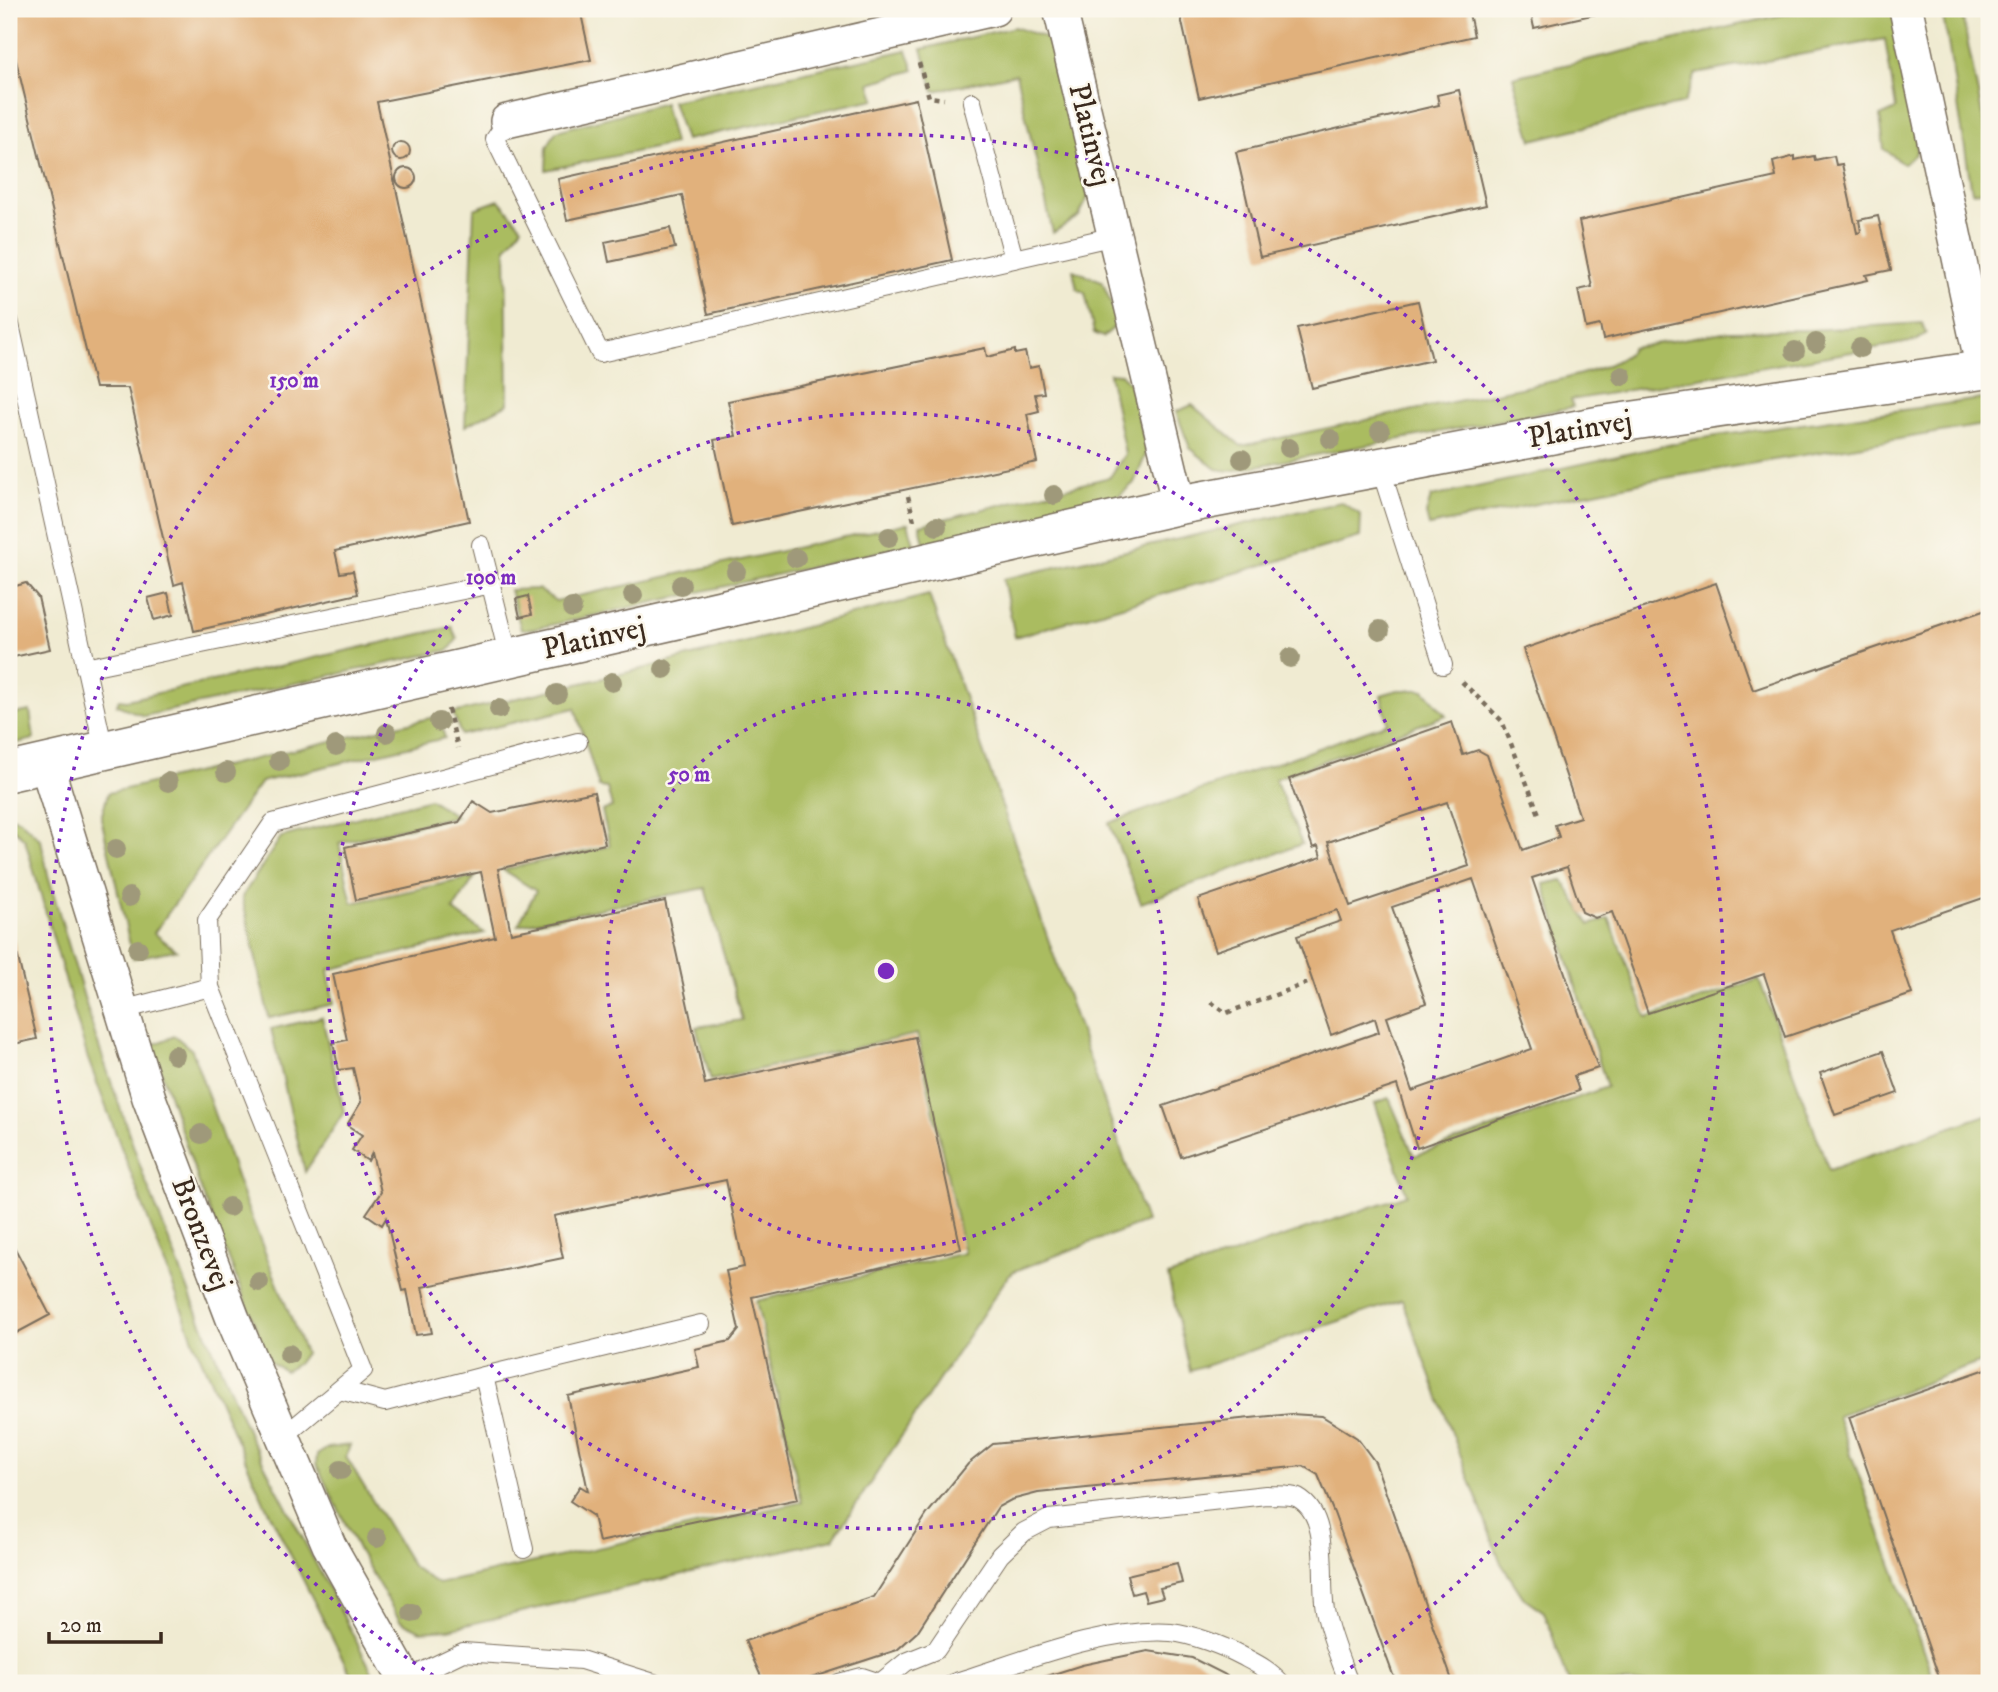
<svg xmlns="http://www.w3.org/2000/svg" width="1998" height="1692" font-family="'IM FELL DW Pica',serif">
	<rect width="100%" height="100%" fill="#fbf7ec"/>
	<filter id="ink" filterUnits="userSpaceOnUse"><feTurbulence type="fractalNoise" baseFrequency=".0143" numOctaves="2"/><feDisplacementMap in="SourceGraphic" scale="14" xChannelSelector="R" yChannelSelector="G"/><feConvolveMatrix kernelMatrix="1 2 1 2 8 2 1 2 1" color-interpolation-filters="sRGB"/></filter>
	<filter id="wash" filterUnits="userSpaceOnUse"><feTurbulence type="fractalNoise" baseFrequency=".00686" numOctaves="4" result="noise"/><feDisplacementMap in="SourceGraphic" scale="28" xChannelSelector="R" yChannelSelector="G"/><feGaussianBlur stdDeviation="1.57" result="paint"/><feColorMatrix in="noise" values="0 0 0 0 0 0 0 0 0 0 0 0 0 0 0 0 0 1.4 0 .05"/><feComposite in="paint" operator="in"/></filter>
	<g filter="url(#wash)">
		<rect width="100%" height="100%" fill="#f0ebd2"/>
		<path fill="#aabc60" stroke="#72733f" stroke-width="2" d="M1807 9H1897L1919 120 1916 153 1904 164 1884 149 1880 116 1896 109 1885 39 1696 74 1684 103 1532 140 1513 77Z
			M1941 9H1961L1989 149V190L1972 192 1947 36Z
			M1014 27 1044 37 1058 53 1088 197 1079 216 1053 233 1016 74 934 91 922 49Z
			M907 50 914 70 870 83 875 99 685 140 672 101Z
			M664 103 674 144 546 170 547 147 556 131Z
			M499 200 522 227 506 248 508 404 465 426 474 209Z
			M1073 270 1102 281 1119 323 1103 337 1094 333 1085 293 1077 289Z
			M1922 323 1926 333 1916 341 1571 400 1573 407 1230 471 1216 469 1190 448 1176 412 1192 405 1241 446 1563 379C1581 374 1623 364 1632 348L1729 331 1810 330Z
			M1109 373 1121 374 1130 384 1147 452 1134 483 1114 500 924 543 920 525 1110 477 1125 454Z
			M1989 398V424L1648 481 1429 526 1426 514 1431 497 1695 439Z
			M1341 502 1361 515 1360 537 1015 637 1003 579Z
			M908 523 914 544 533 629H521L510 590 538 589 556 601Z
			M929 595 1146 1222 1012 1272V1274L1008 1276 833 1539 449 1629 421 1631 400 1621 359 1551 316 1464 317 1455 328 1448 350 1445 346 1457 413 1567 438 1584 802 1502 756 1301 964 1253 917 1034 711 1080 696 1027 742 1020 705 888 518 925 536 891 503 870 610 846 602 811 612 807 607 788 599 787 575 708 461 735 453 713 642 669Z
			M452 627 457 639 449 650 144 716 117 705 119 699 127 700Z
			M1398 690H1424L1446 715 1275 779 1302 844 1141 903 1109 823 1388 723 1381 695Z
			M30 711 34 739 9 745V715Z
			M439 716 445 738 261 782 154 933 176 950 133 958 101 818 108 793Z
			M430 799 456 816 339 843 352 903 475 877 453 910 484 933 328 970 334 1004 269 1018 242 897 281 837Z
			M9 816 20 820 41 840 48 875 96 1038 144 1177 193 1302 250 1437 378 1683H355L263 1500 196 1347 88 1059 25 840 13 828H9Z
			M1563 880 1590 925 1609 918 1647 1018 1759 979 1829 1170 1989 1114V1359L1837 1416 1935 1683H1569L1544 1612 1523 1597 1501 1563 1402 1300 1190 1371 1168 1276 1407 1195 1375 1103 1389 1098 1414 1156 1607 1087 1544 884Z
			M322 1017 344 1112 305 1172 271 1029Z
			M175 1036 192 1050 245 1202 305 1353 297 1364 285 1371 270 1362 202 1192 154 1050V1044Z"/>
		<g id="blocks">
			<path fill="#e1b17c" fill-rule="evenodd" d="M9 9H580L591 60 377 102 469 521 335 551 340 573 353 571 358 594 194 631 183 582 174 585 128 388H95L9 31Z
				M1179 9H1468L1474 36 1199 98Z
				M1530 9H1614V10L1534 28Z
				M1459 90 1486 205 1260 257 1236 152 1439 105 1437 95Z
				M916 99 952 260 708 314 682 195 567 220 558 179Z
				M392 151a9 9 0 1 1 18 0a9 9 0 1 1-18 0Z
				M1795 156V160L1814 156 1815 160 1834 156 1836 165 1842 164 1857 233 1861 232 1859 220 1878 216 1891 270 1866 275 1868 280 1603 339 1600 325 1586 328 1578 290 1592 287 1579 221 1776 177 1773 162Z
				M396 178a10 10 0 1 1 20 0a10 10 0 1 1-20 0Z
				M670 228 675 248 609 262 605 242Z
				M1418 301 1432 360 1312 388 1297 328Z
				M985 348 987 357 1015 350V354L1025 352 1029 368 1039 366 1044 393 1035 394 1039 411 1027 414 1037 462 732 526 714 440 736 436 728 401Z
				M26 583 38 597 50 649 9 658V588Z
				M1716 583 1753 690 1989 609V896L1890 930 1912 994 1785 1037 1764 974 1648 1013 1612 912 1595 918 1582 912 1567 867 1532 878 1598 1068 1574 1076 1579 1091 1417 1148 1397 1085 1181 1157 1163 1106 1379 1032 1375 1018 1331 1035 1297 936 1341 921 1337 910 1216 951 1198 899 1321 857 1318 846 1313 848 1289 779 1452 722 1463 755 1478 750 1487 755 1496 780H1498L1523 850 1559 837 1555 825 1580 817 1523 649ZM1447 802 1469 866 1350 906 1328 842ZM1473 879 1532 1049 1412 1091 1387 1017 1426 1003 1392 907Z
				M168 593 173 615 154 620 148 598Z
				M528 596 532 614 520 617 516 599Z
				M594 792 605 844 498 869 511 933 665 901 705 1084 915 1037 961 1249 752 1297 798 1499 599 1542 593 1516 570 1501 580 1486 588 1491 568 1396 699 1367 695 1349 730 1341 739 1330 726 1271 744 1267 726 1180 554 1216 563 1258 422 1287 432 1333 416 1335 407 1290 403 1291 386 1218 382 1225 366 1214 381 1192 372 1153 368 1161 352 1150 362 1135 347 1125 361 1102 353 1068 339 1070 333 1043 347 1040 333 974 495 937 481 872 356 900 345 847 459 822 473 801 492 813Z
				M9 919 37 1039 9 1045Z
				M1883 1051 1898 1093 1835 1115 1820 1073Z
				M9 1237 50 1315 9 1337Z
				M1989 1368V1683H1941L1849 1417Z
				M1291 1414 1322 1416 1357 1438 1375 1462 1453 1683H1396L1334 1513 1318 1475 1303 1466 1038 1493 1011 1500 998 1507 917 1632 897 1650 796 1683H764L745 1641 874 1597 927 1514 968 1464 993 1444Z
				M1177 1563 1182 1583 1160 1588 1163 1597 1146 1601 1143 1591 1132 1594 1127 1575Z
				M1148 1651 1192 1658 1224 1674 1237 1683H1025L1082 1665Z"/>
		</g>
	</g>
	<g filter="url(#ink)">
		<use href="#blocks" fill-opacity="0" stroke="#7a6e5d" stroke-width="2"/>
		<g fill="none" stroke-linecap="round" stroke-linejoin="round">
			<g stroke="#7a6e5d" stroke-width="20">
				<path id="lane" d="M972 102 1014 259
					M507 121 495 139 600 353 1115 236
					M9 320 104 750
					M1380 467 1443 665
					M481 545 509 658
					M85 668 492 584
					M122 1010 210 987
					M484 1376 524 1549
					M340 1390 385 1402 484 1376 701 1324
					M283 1437 363 1370 210 987 207 920 273 823 578 742
					M405 1680 463 1652 581 1660 654 1683
					M839 1683 862 1677 880 1683
					M880 1683 906 1662 936 1650 1000 1555 1024 1532 1049 1519 1266 1495C1275 1496 1290 1494 1298 1498 1332 1517 1319 1578 1325 1610 1329 1633 1341 1662 1349 1683
					M953 1683C1018 1663 1103 1627 1171 1632 1191 1634 1224 1646 1242 1656 1257 1664 1270 1670 1281 1683"/>
			</g>
			<g stroke="#7a6e5d" stroke-width="36">
				<path id="street" d="M1060 9 1179 505
					M1906 9 1983 370
					M507 121 994 9
					M46 763 149 1098 233 1319 329 1545 407 1683"/>
			</g>
			<g stroke="#7a6e5d" stroke-width="41">
				<path id="secondary" d="M9 772 1179 505 1603 425 1989 369"/>
			</g>
			<path stroke="#7a6e5d" stroke-width="4.5" stroke-dasharray="5 5" stroke-linecap="butt" d="M919 63 929 97 944 99
				M908 496 915 525
				M1462 682 1502 721 1539 814
				M448 709 458 748
				M1211 1002 1226 1013 1313 981"/>
			<use href="#lane" stroke="#fff" stroke-width="18"/>
			<use href="#street" stroke="#fff" stroke-width="33"/>
			<use href="#secondary" stroke="#fff" stroke-width="38"/>
		</g>
		<g fill="#9f997a">
			<circle cx="1816" cy="343" r="10"/>
			<circle cx="1860" cy="348" r="10"/>
			<circle cx="1795" cy="351" r="10"/>
			<circle cx="1622" cy="376" r="10"/>
			<circle cx="1380" cy="431" r="10"/>
			<circle cx="1331" cy="439" r="10"/>
			<circle cx="1289" cy="448" r="10"/>
			<circle cx="1242" cy="459" r="10"/>
			<circle cx="1054" cy="495" r="10"/>
			<circle cx="937" cy="526" r="10"/>
			<circle cx="889" cy="537" r="10"/>
			<circle cx="796" cy="558" r="10"/>
			<circle cx="736" cy="571" r="10"/>
			<circle cx="681" cy="585" r="10"/>
			<circle cx="633" cy="595" r="10"/>
			<circle cx="572" cy="608" r="10"/>
			<circle cx="1380" cy="630" r="10"/>
			<circle cx="1290" cy="658" r="10"/>
			<circle cx="664" cy="669" r="10"/>
			<circle cx="612" cy="682" r="10"/>
			<circle cx="557" cy="694" r="10"/>
			<circle cx="499" cy="709" r="10"/>
			<circle cx="439" cy="722" r="10"/>
			<circle cx="387" cy="733" r="10"/>
			<circle cx="336" cy="746" r="10"/>
			<circle cx="279" cy="761" r="10"/>
			<circle cx="226" cy="772" r="10"/>
			<circle cx="168" cy="782" r="10"/>
			<circle cx="116" cy="849" r="10"/>
			<circle cx="129" cy="897" r="10"/>
			<circle cx="138" cy="949" r="10"/>
			<circle cx="175" cy="1055" r="10"/>
			<circle cx="201" cy="1134" r="10"/>
			<circle cx="229" cy="1207" r="10"/>
			<circle cx="259" cy="1282" r="10"/>
			<circle cx="289" cy="1354" r="10"/>
			<circle cx="341" cy="1470" r="10"/>
			<circle cx="377" cy="1538" r="10"/>
			<circle cx="412" cy="1613" r="10"/>
		</g>
	</g>
	<g fill="none" stroke="#7b2cbf" stroke-width="3.5" stroke-dasharray="3.5 7">
		<circle cx="886" cy="971" r="279"/>
		<circle cx="886" cy="971" r="558"/>
		<path d="M442 1681A837 837 0 1 1 1330 1681"/>
	</g>
	<g text-anchor="middle" dominant-baseline="central" stroke-width="5" stroke-linejoin="round" paint-order="stroke">
		<g font-size="30" fill="#3b2a1e" stroke="#fbf7ec">
			<text transform="translate(1090 135) rotate(76)">Platinvej</text>
			<text transform="translate(1580 430) rotate(-10)">Platinvej</text>
			<text transform="translate(594 639) rotate(-13)">Platinvej</text>
			<text transform="translate(201 1234) rotate(69)">Bronzevej</text>
		</g>
	</g>
	<circle cx="886" cy="971" r="10" fill="#7b2cbf" stroke="#fbf7ec" stroke-width="3.5"/>
	<g font-size="21" text-anchor="middle" font-weight="bold" fill="#7b2cbf" stroke="#fbf7ec" stroke-width="5" stroke-linejoin="round" paint-order="stroke">
		<text x="294" y="387">150 m</text>
		<text x="491" y="584">100 m</text>
		<text x="689" y="781">50 m</text>
	</g>
	<rect width="1998" height="1692" fill="none" stroke="#fbf7ec" stroke-width="35"/>
	<path d="M49 1632v10h112v-10" fill="none" stroke="#3b2a1e" stroke-width="3.5"/>
	<text x="60" y="1632" font-size="21" fill="#3b2a1e" stroke="#fbf7ec" stroke-width="5" paint-order="stroke">20 m</text>
</svg>
